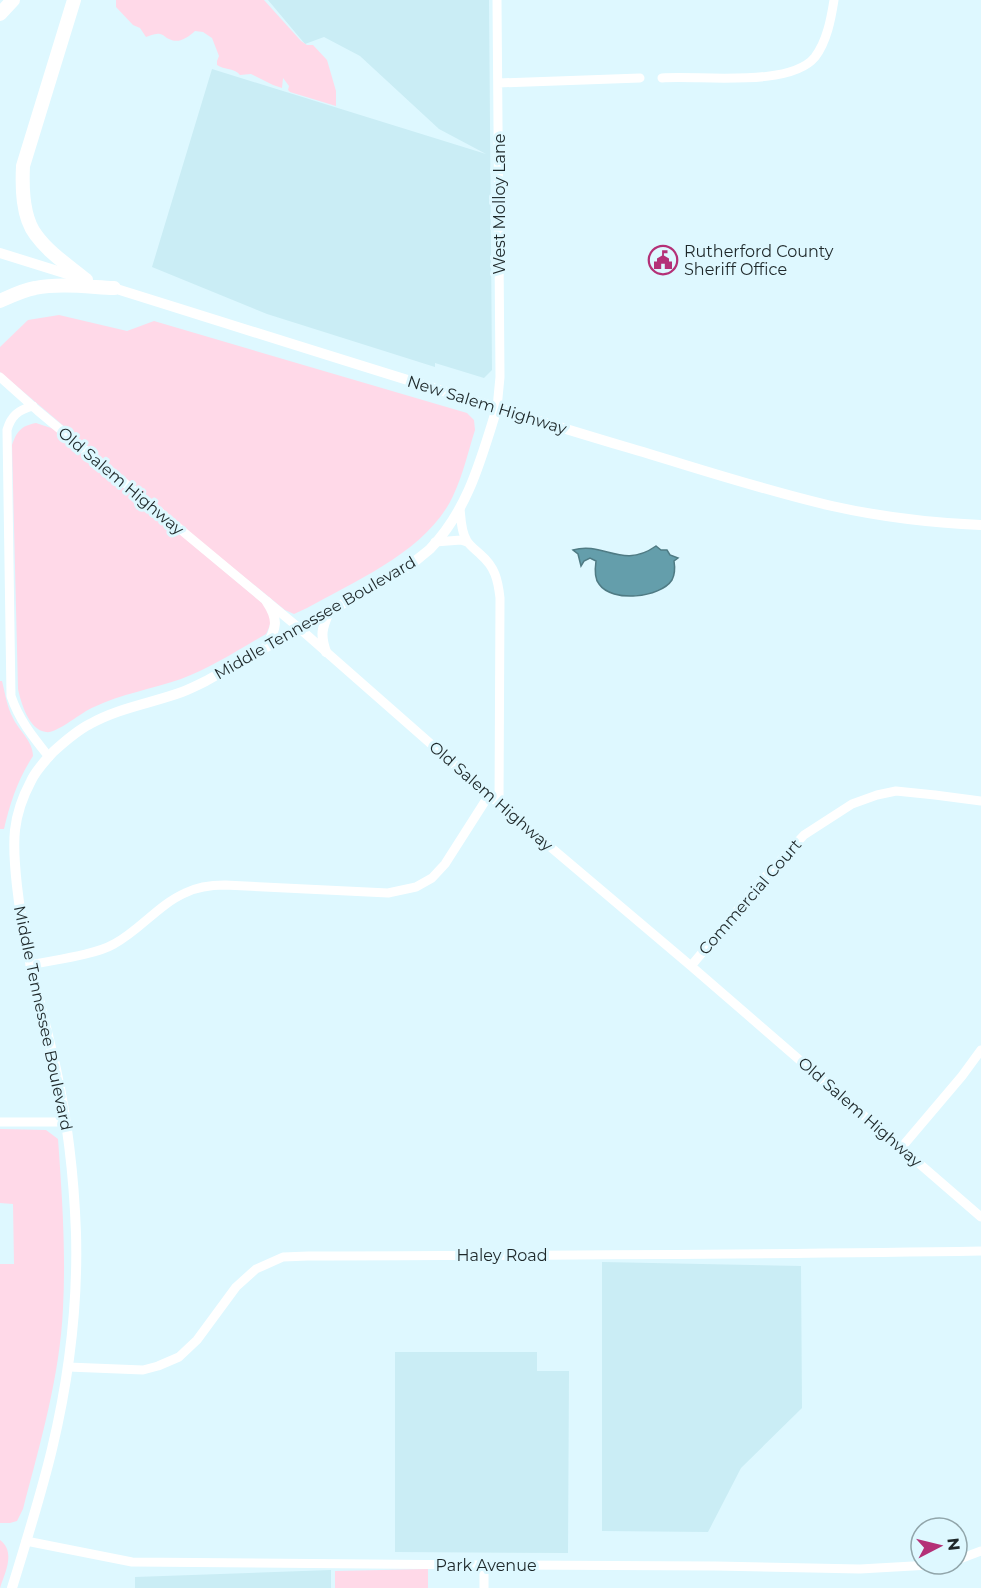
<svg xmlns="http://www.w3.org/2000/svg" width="981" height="1588" font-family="Montserrat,sans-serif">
	<rect width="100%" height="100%" fill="#def8ff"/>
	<path fill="#caedf5" d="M268 0H489L492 370 484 378 435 363V367L267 314 152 267 212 69 486 154 439 129 360 56 324 37 305 44Z
		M602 1262 801 1266 802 1408 741 1468 708 1532 602 1531Z
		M395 1352H537V1371H569L568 1553 395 1552Z
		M331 1570V1588H135V1577Z"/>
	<path fill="#ffd9e8" d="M116 0H264L301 41 307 45H313L327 60 336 91V106L290 92 288 90 289 86 283 78 282 88 273 85 251 74 240 75C235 68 224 70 217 65V61L219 56 212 38 203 32 195 31C187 38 179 44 169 39 164 37 165 35 160 34 155 33 150 36 146 37L140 28 133 25 116 7Z
		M59 315 127 331 154 321 467 413 474 420 475 430C468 452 463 475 453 496 428 550 357 580 307 608L294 614 285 610 195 537 0 372V347L28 320Z
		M36 423 54 429 260 601C272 613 274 619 266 634 238 650 211 668 181 679 152 689 121 694 94 707 81 712 57 734 46 732 29 730 21 703 18 689L12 445C17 431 21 426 36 423Z
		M0 681H2C5 693 7 707 13 718 19 731 33 741 33 756 18 779 10 803 4 829H0Z
		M0 1129 46 1130 58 1139C62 1195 66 1251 63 1308 60 1376 40 1444 23 1509L17 1521 10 1523H0V1264H14L13 1204 0 1203Z
		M0 1540C16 1552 5 1572 0 1588Z
		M428 1569V1588H335V1571Z"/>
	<path fill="#649eab" stroke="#4f7b84" stroke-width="1.5" d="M656 546 661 550H667L670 555 678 558 674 561C675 567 675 574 672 580 660 598 612 603 599 584 594 578 595 568 596 561L590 558 584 561 581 566 578 554 573 550C604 541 622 570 656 546Z"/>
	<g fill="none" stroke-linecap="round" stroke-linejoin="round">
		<path stroke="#fff" stroke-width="9" d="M662 78C700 75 790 88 815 57 827 41 831 19 834 0
			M498 83 640 78
			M0 377 38 411 299 628 489 795 691 966 981 1217
			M33 406C18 410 11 416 7 430L11 696C19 720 33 737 49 757
			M497 408 500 377 497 0
			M460 508C461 518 461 532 467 541 470 546 477 551 481 555 495 567 498 580 500 598L499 804
			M435 542 461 540 467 542
			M30 965C53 960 95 955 114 944 140 930 158 905 185 893 197 887 211 885 225 885L388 893 416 887 432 878 445 864 489 795
			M691 966 766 876 804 835 852 804 877 795 896 791 935 795 981 801
			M0 1122H66
			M901 1148 962 1076 981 1050
			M68 1367 143 1370 158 1366 179 1357 197 1340 236 1287 256 1269 283 1257 308 1256C532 1255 757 1255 981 1251
			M26 1541 132 1562 484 1565 716 1566 860 1569 948 1564
			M957 1560 981 1551
			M484 1565V1588"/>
		<path stroke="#fff" stroke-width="10" d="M0 253 80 278
			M107 286C280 340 452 395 626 447 694 467 762 490 832 506 881 517 931 523 981 525
			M267 602C279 620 276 628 267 646
			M326 652C320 635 322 628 329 612
			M12 1588C26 1542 41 1495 52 1449 69 1378 78 1305 76 1233 74 1178 68 1123 56 1069 42 1007 24 950 17 886 15 868 13 848 15 830 17 812 23 796 31 781 36 770 45 761 53 752 64 742 76 731 90 724 118 708 152 703 182 692 190 689 198 685 206 681L408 567C415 561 423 555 430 549 468 510 481 459 497 408"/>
		<path stroke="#fff" stroke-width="14" d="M74 0 23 166C22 187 22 217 36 235 49 253 69 266 86 280
			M0 14 13 0
			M0 301C11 296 23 290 35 288 60 283 89 287 114 288"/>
	</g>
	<defs>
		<g id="civic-ring" transform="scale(1.5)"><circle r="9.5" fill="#def8ff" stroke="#b43077" stroke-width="1.5"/><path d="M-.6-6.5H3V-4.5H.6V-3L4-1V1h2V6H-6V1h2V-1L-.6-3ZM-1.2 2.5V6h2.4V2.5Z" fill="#b43077"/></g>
	</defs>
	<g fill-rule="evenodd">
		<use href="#civic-ring" x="663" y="260"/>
	</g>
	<g text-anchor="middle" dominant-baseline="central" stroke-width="6" stroke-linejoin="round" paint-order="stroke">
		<g font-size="16" fill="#1e282a" stroke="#def8ff">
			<text transform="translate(499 204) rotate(-90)">West Molloy Lane</text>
			<text transform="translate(487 405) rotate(17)">New Salem Highway</text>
			<text transform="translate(121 481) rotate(40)">Old Salem Highway</text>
			<text transform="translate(315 618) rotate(-30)">Middle Tennessee Boulevard</text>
			<text transform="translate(491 796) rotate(41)">Old Salem Highway</text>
			<text transform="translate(750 897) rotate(-49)">Commercial Court</text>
			<text transform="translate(43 1018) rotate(78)">Middle Tennessee Boulevard</text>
			<text transform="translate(860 1112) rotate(41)">Old Salem Highway</text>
			<text x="502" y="1255">Haley Road</text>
			<text x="486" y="1565">Park Avenue</text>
		</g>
		<g font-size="16" fill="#1e282a" stroke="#def8ff" text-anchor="start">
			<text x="684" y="251">Rutherford County<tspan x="684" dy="18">Sheriff Office</tspan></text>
		</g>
	</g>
	<g transform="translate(939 1546) rotate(83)"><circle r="28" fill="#def8ff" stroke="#91a5aa" stroke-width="1.5"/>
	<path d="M0-4.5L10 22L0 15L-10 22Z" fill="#b43077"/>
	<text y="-9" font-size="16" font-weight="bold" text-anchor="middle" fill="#1e282a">N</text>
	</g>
</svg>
